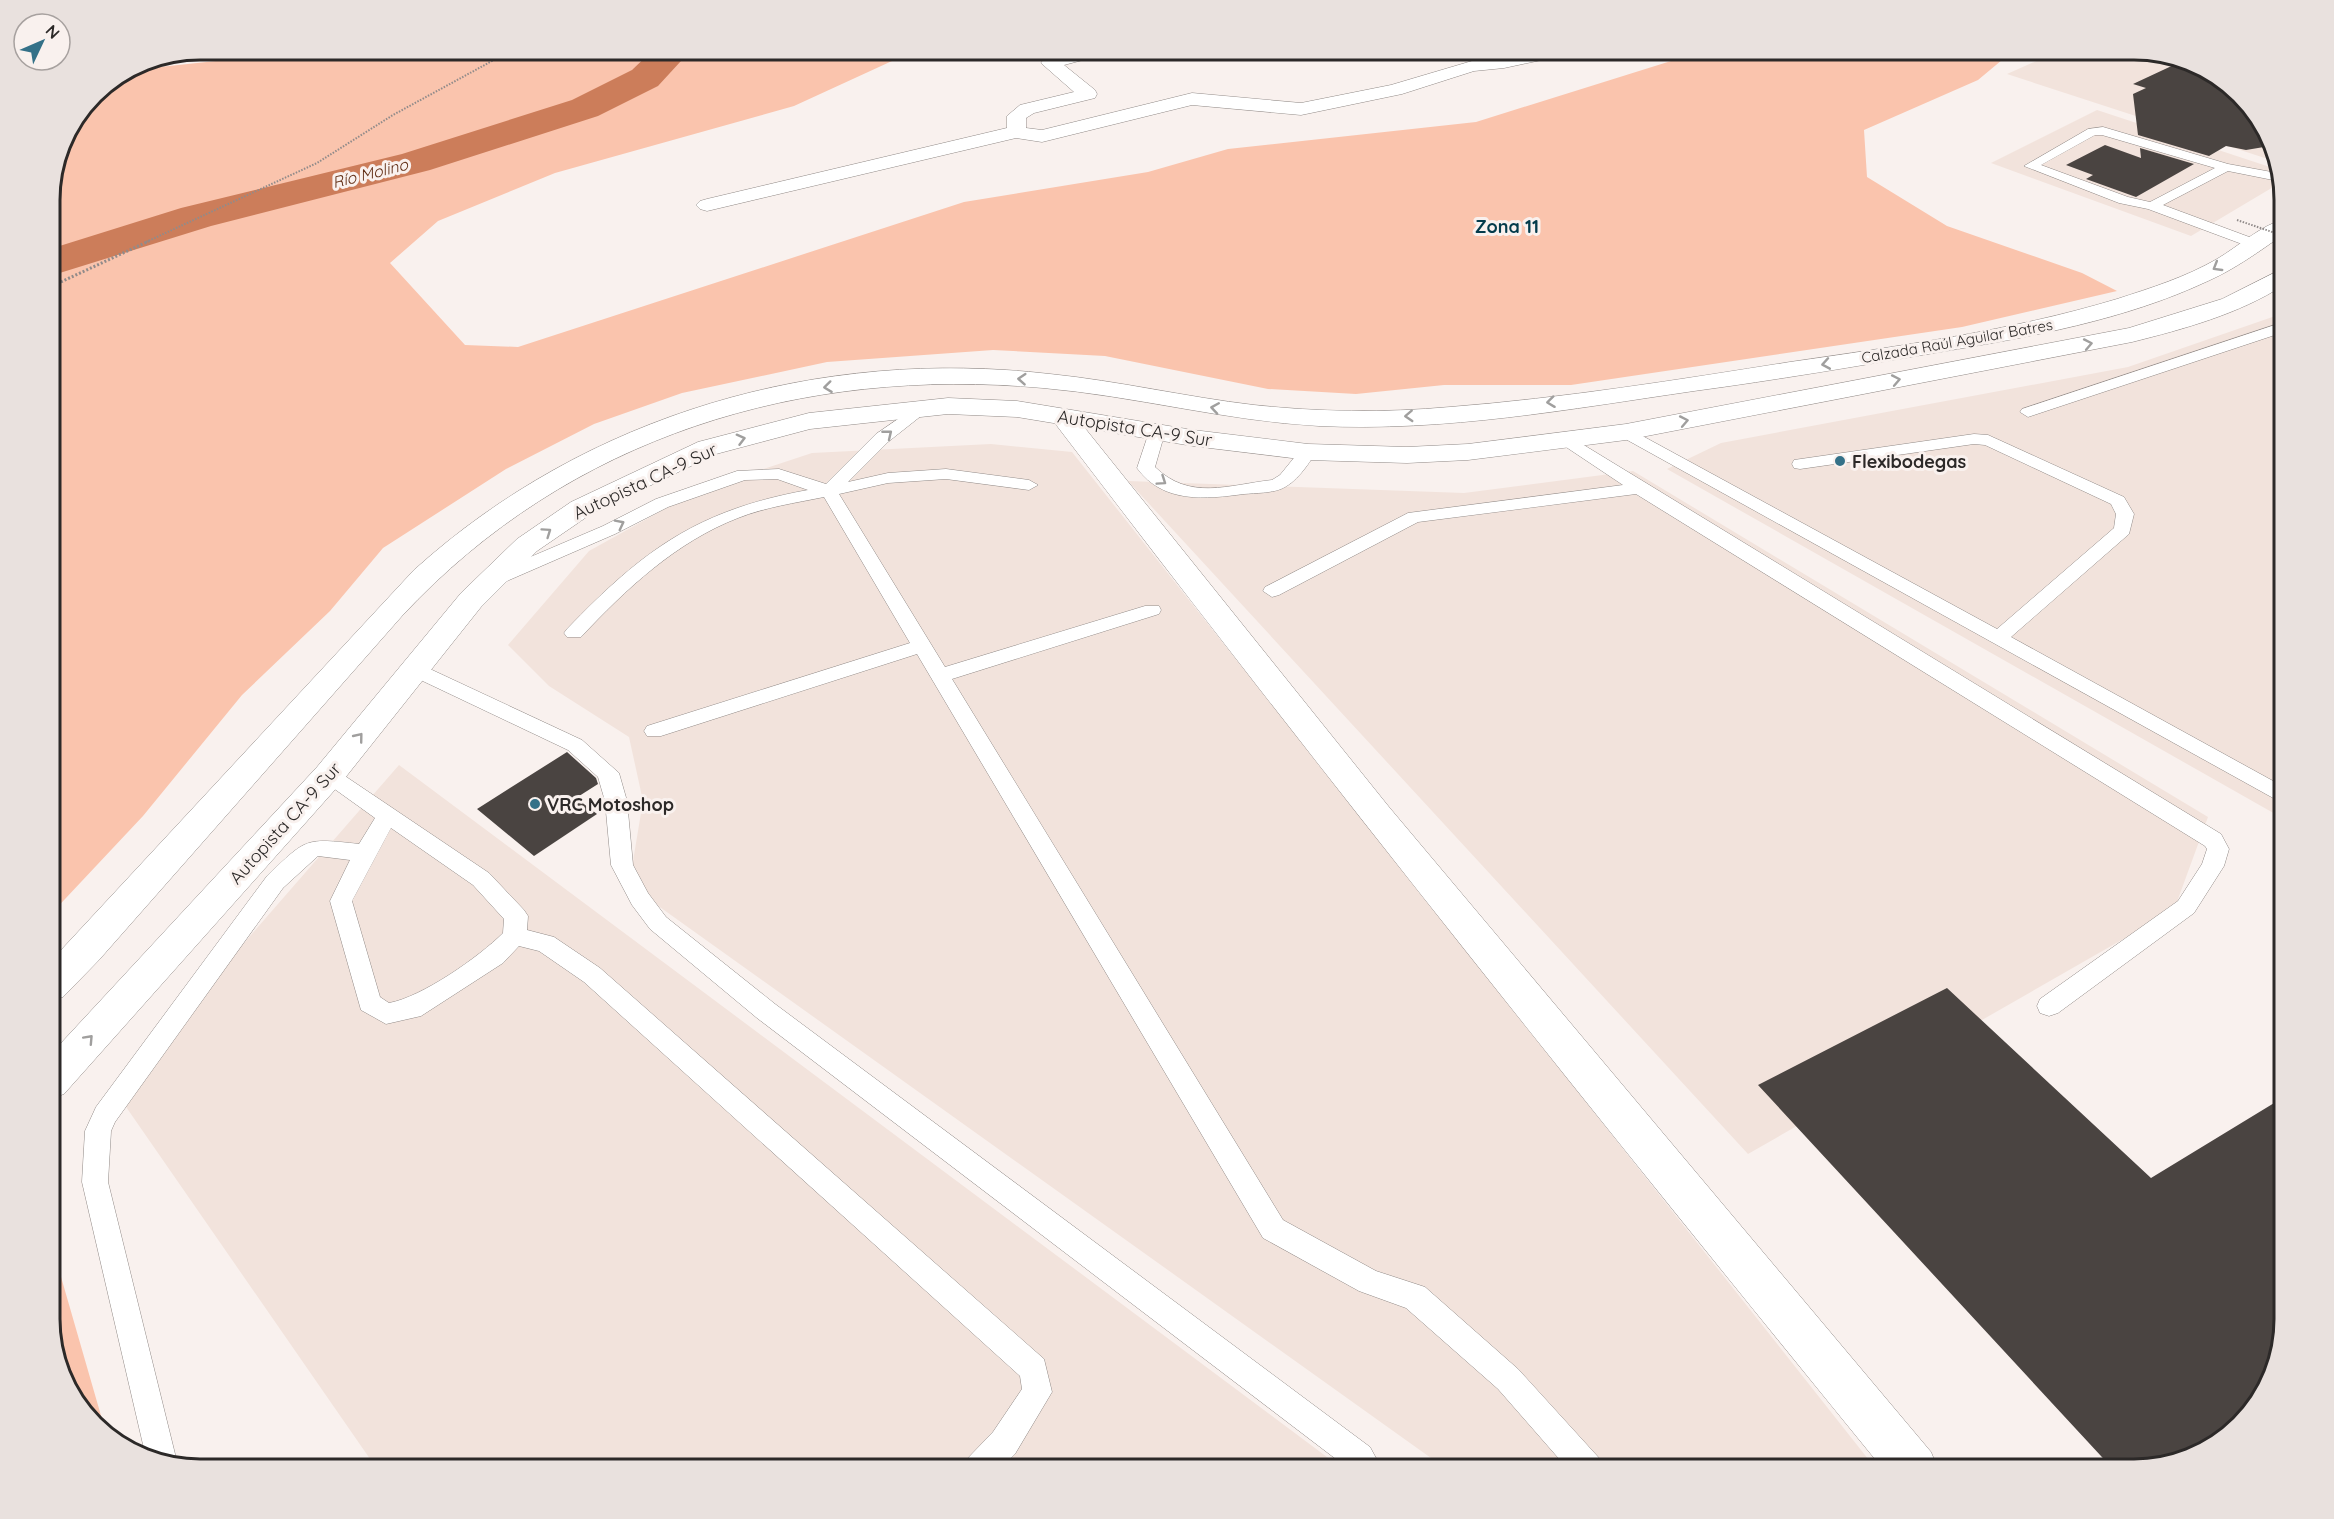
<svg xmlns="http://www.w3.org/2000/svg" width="2334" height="1519" font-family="Quicksand,sans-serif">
	<rect width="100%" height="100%" fill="#f9f1ee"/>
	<path fill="#f2e3dc" d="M2134 49 2217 75 2265 125 2274 161 2007 74 2061 50Z
		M2097 110 2276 169 2280 183 2191 236 1991 163Z
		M2284 313V819L1667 469 1721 443 2128 367Z
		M991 444 1072 452 1876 1469H1435L1431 1458 629 885 643 801 629 737 549 686 508 645 589 551 697 491 812 453Z
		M1633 471 2208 817 2174 910 1748 1154 1128 481 1464 493Z
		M399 765 1343 1469H377L115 1091Z"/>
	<path fill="#fac4ad" d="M256 49 916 50 794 106 555 173 438 221 390 263 465 345 518 347 964 202 1148 172 1228 149 1476 122 1671 61 1689 49 2014 50 1978 80 1864 130 1867 177 1947 226 2082 273 2117 291 1962 327 1571 385H1444L1356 394 1268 389 1105 356 993 350 827 362 682 393 594 424 506 469 383 548 330 611 242 695 143 816 50 915V190L65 134 94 93 135 66 141 69 225 60Z
		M57 1263 106 1433 69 1394 50 1329V1270Z"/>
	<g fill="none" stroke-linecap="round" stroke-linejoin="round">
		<path fill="#cc7d5a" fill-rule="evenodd" d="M654 49H692L658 86 598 116 430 170 211 226 50 276V249L181 208 402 154 572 100 632 70Z"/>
	</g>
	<path fill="#4a4441" d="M2178 63 2217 75 2265 125 2270 146 2246 150 2226 146 2209 156 2138 135 2133 94 2146 88 2133 84Z
		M2105 145 2141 158 2140 148 2194 164 2136 197 2086 179 2093 175 2066 165Z
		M567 752 596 778 598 784 576 798 597 814 534 856 477 809Z
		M1947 988 2151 1178 2284 1097V1319L2259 1402 2209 1450 2134 1469H2113L1758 1085Z"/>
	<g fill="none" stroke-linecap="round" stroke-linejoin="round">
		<g stroke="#918a87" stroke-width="1">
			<path id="lane" d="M2103 127 2228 164 2277 173 2278 181 2228 171 2163 205 2260 241V247H2250L2148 209 2119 203 2024 166 2088 129ZM2095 135H2102L2215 168 2150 202 2128 197 2041 165Z
				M2284 322V332L2034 415 2028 417 2020 412 2022 409Z
				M920 404 926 406 928 409 926 412 888 442 848 482 888 473 946 469 1029 480 1038 485 1029 490 946 479 888 483 839 494 945 667 1145 606H1159L1161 610 1159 614 952 679 1283 1220 1376 1271 1425 1287 1518 1369 1599 1458 1603 1469H1568L1498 1389 1406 1308 1359 1291 1263 1238 917 654 661 736H647L644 731 647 726 910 643 824 497C795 503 766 507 738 518 676 542 626 589 581 637H567L564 633 567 629C644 549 698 510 808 490L777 479 745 480 668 507 615 534 500 584 493 586 484 580 486 576 603 526 656 499 737 471 779 469 826 484 876 434Z
				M1157 427 1165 432 1155 467C1190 501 1228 485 1272 480L1280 475 1302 448H1314L1316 452C1308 465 1296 483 1281 489 1271 493 1256 493 1244 494 1206 499 1163 504 1137 468L1149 432Z
				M1626 427 1997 629 2114 528 2116 514 2111 504 1985 445 1974 444 1800 469 1794 468 1792 464 1794 460 1974 434 1988 435 2124 497 2134 514 2129 534 2011 637 2284 787V804L1620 436 1618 432Z
				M1569 436 2221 834 2229 849 2224 866 2194 913 2058 1013 2049 1016 2040 1013 2037 1006 2040 999 2178 901 2202 864 2207 849 2205 846 1636 494 1418 522 1279 595 1272 597 1263 591 1265 587 1408 513 1623 485 1563 445 1561 441 1563 437Z
				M415 662 582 740 619 773 627 801 633 865 648 893 666 917 775 1004 1370 1447 1382 1469H1349L757 1018 650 929 632 905 611 865 605 801 598 777 568 750 408 674 405 669 408 664Z
				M329 767 336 770 489 873 524 910 528 916 527 930 554 937 600 968 1044 1359 1052 1392 1015 1454 1000 1469H964L968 1458 993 1432 1022 1389 1020 1376 584 982 539 951 519 946 503 963 421 1016 386 1024 361 1010 330 901 350 860 318 856 283 888 115 1122 111 1131 108 1182 176 1458 175 1462 145 1453 82 1182 85 1131 96 1107 267 876C307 838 304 838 359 844L375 818 322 780 318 775 322 770ZM391 828 473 885 504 919 503 933C479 957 422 997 389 1003L380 997 352 901Z"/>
		</g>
		<g stroke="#918a87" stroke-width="1">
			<path id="street" d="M1080 49H1112L1109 53 1064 65 1095 90 1097 94 1095 98 1034 113 1026 118V128L1042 130 1192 93 1301 103 1391 85 1472 61 1504 58 1541 49H1577L1574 53 1504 68 1474 71 1402 94 1301 115 1192 105 1042 142 1016 138 707 211 700 209 696 205 700 201 707 199 1007 128V116L1020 105 1074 92 1041 63 1044 59Z
				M1063 409 1072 412 1389 807 1931 1452 1938 1469H1883C1602 1124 1324 777 1054 422L1050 417 1054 412Z"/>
		</g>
		<g stroke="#918a87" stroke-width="1">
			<path id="highway" d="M2284 219V234C2260 251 2235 269 2208 281 2125 320 2030 337 1940 352 1858 366 1776 380 1694 391 1570 409 1445 432 1319 426 1226 421 1135 396 1043 388 802 366 569 436 402 616L99 960 63 997 50 1001V962L414 570C587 414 820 347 1050 374 1119 381 1186 397 1254 405 1319 412 1384 413 1450 407 1564 398 1677 380 1790 362 1899 346 2011 331 2117 299 2151 288 2186 277 2217 259 2239 246 2260 226 2284 219Z
				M2284 268V285C2239 314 2184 329 2132 342L1626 440 1468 460 1407 463 1308 460 1193 446 1017 417 948 414 810 429 716 454 591 514 537 551 481 607 341 783 64 1094 50 1099V1055L317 767 461 593 517 539 571 502 698 442 809 413 948 398 1017 401 1193 430 1308 444 1407 447 1468 444 1626 424 2129 328 2222 299Z"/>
		</g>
		<path stroke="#918b8a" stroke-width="2" stroke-dasharray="1.5 1.5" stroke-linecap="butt" d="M146 242 317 163 393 115 514 49"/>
		<path stroke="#918b8a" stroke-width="3" stroke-dasharray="2 2" stroke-linecap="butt" d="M50 287 149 241"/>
		<use href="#lane" fill="#fff" fill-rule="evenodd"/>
		<use href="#street" fill="#fff" fill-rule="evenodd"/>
		<use href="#highway" fill="#fff" fill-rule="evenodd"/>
		<path stroke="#918b8a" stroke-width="2" stroke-dasharray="1.5 1.5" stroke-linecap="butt" d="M2237 220 2284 236"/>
	</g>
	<defs><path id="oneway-chevron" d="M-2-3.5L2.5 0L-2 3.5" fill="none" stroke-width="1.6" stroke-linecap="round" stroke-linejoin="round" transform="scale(1.5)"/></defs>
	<g stroke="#a09f9e">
		<use href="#oneway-chevron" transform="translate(2217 267) rotate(149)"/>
		<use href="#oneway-chevron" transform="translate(2088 344) rotate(-11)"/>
		<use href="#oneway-chevron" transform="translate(1826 364) rotate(170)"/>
		<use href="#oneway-chevron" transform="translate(1022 379) rotate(-176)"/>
		<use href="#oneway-chevron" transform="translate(1896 380) rotate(-11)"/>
		<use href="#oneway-chevron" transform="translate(828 387) rotate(173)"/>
		<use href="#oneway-chevron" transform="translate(1551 402) rotate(173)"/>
		<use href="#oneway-chevron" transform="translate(1215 408) rotate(-171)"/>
		<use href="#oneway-chevron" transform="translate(1409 416) rotate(177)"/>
		<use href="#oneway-chevron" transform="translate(1684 421) rotate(-11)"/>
		<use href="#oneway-chevron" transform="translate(888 434) rotate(-39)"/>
		<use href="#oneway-chevron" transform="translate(741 439) rotate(-15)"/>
		<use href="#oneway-chevron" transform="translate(1162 481) rotate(34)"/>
		<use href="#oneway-chevron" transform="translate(620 524) rotate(-27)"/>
		<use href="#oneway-chevron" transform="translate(547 532) rotate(-35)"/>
		<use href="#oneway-chevron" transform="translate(359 737) rotate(-51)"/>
		<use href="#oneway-chevron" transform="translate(89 1039) rotate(-47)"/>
	</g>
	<g fill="#347188" stroke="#f9f1ee" stroke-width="2">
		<circle cx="1840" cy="461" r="6"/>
		<circle cx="535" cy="804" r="6"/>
	</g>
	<g text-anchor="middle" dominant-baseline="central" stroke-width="6" stroke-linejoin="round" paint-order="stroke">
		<g font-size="15" fill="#2c2928" stroke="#f9f1ee">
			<text transform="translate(1957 341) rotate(-10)">Calzada Raúl Aguilar Batres</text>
		</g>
		<g font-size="16" font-style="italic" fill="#612d14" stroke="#f9f1ee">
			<text transform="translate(370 173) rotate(-14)">Río Molino</text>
		</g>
		<g font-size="18" font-weight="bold" fill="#043c4c" stroke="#f9f1ee">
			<text x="1507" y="226">Zona 11</text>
		</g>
		<g font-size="18" fill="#2c2928" stroke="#f9f1ee">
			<text transform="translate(1135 428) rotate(9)">Autopista CA-9 Sur</text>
			<text transform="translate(645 481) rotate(-25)">Autopista CA-9 Sur</text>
			<text transform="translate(285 823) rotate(-48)">Autopista CA-9 Sur</text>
		</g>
		<g font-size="18" font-weight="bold" fill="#2c2928" stroke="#f9f1ee" text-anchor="start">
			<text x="1852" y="461">Flexibodegas</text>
			<text x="547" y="804">VRC Motoshop</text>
		</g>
	</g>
	<path d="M0 0H2334V1519H0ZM200 60H2134A140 140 0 0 1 2274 200V1319A140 140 0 0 1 2134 1459H200A140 140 0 0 1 60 1319V200A140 140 0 0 1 200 60Z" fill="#e9e1de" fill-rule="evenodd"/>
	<path fill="none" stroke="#2c2928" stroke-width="3" d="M200 60H2134A140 140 0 0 1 2274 200V1319A140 140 0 0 1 2134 1459H200A140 140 0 0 1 60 1319V200A140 140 0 0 1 200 60Z"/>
	<g transform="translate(42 42) rotate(46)"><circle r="28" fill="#f9f1ee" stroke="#a7a19f" stroke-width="1.5"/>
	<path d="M0-4.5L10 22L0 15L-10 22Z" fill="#347188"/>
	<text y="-9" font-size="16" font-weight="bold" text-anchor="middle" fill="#2c2928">N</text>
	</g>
</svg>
